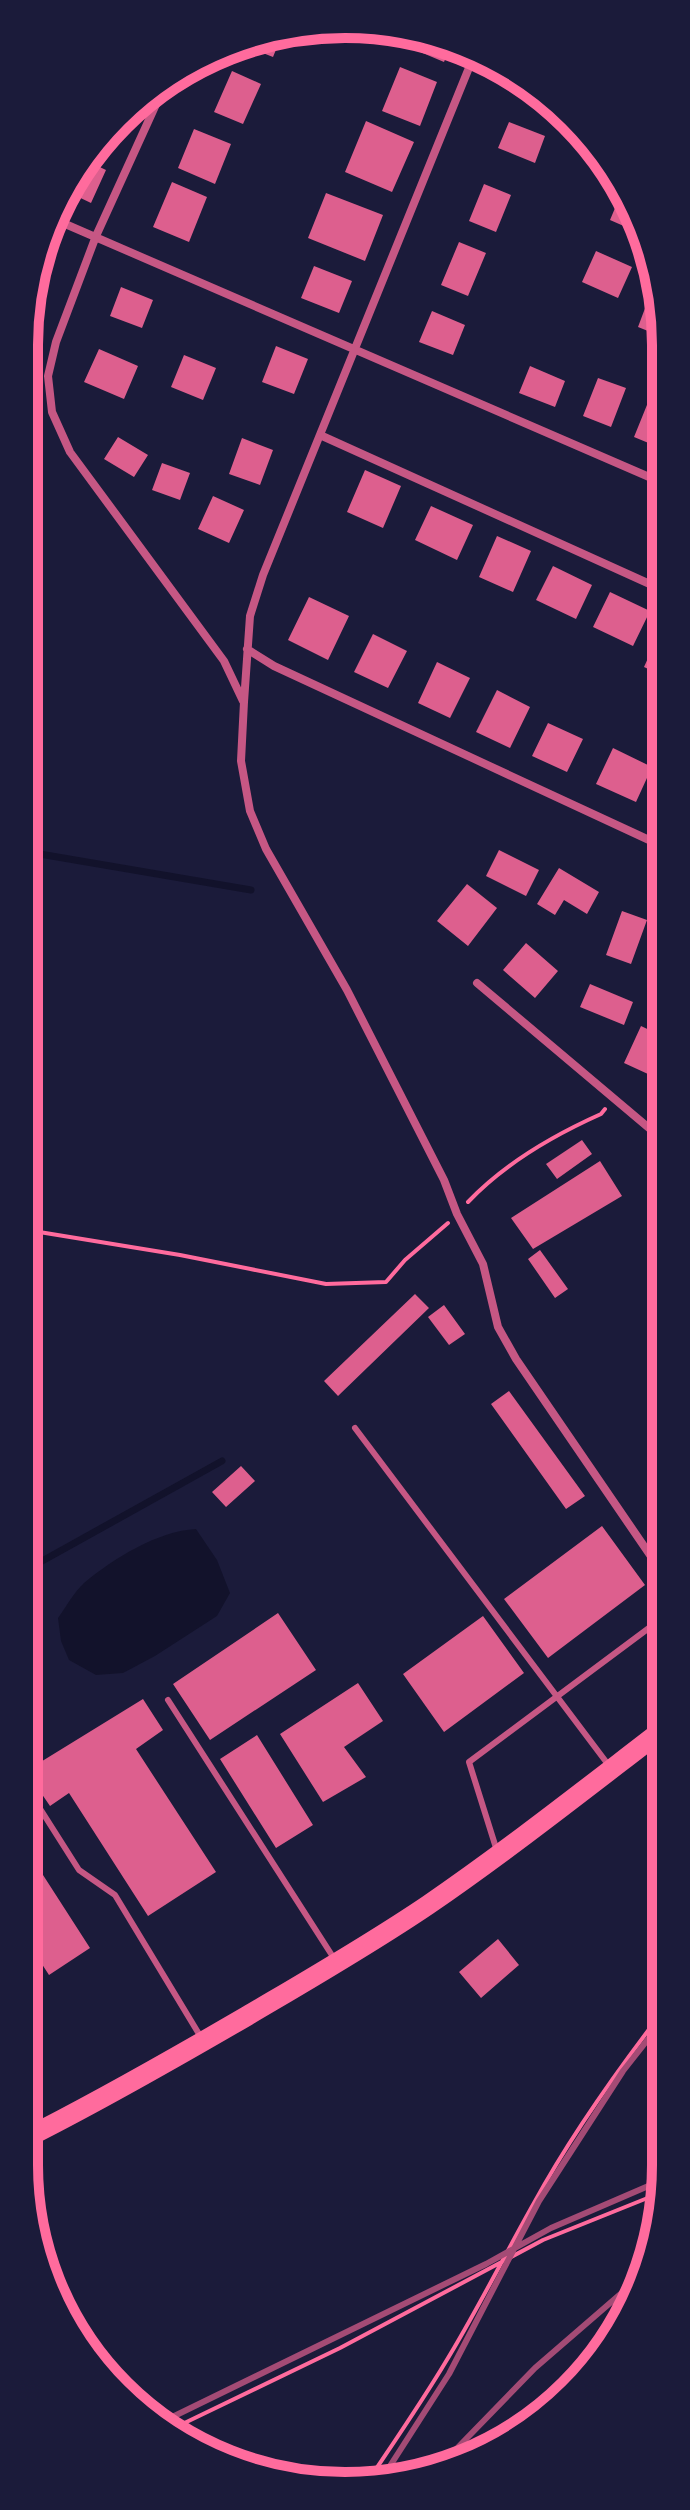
<svg xmlns="http://www.w3.org/2000/svg" width="690" height="2510" font-family="'IBM Plex Sans',sans-serif">
	<rect width="100%" height="100%" fill="#1b1b3a"/>
	<path fill="#12122b" d="M196 1529 217 1560 230 1593 217 1616 155 1656 123 1673 96 1675 69 1660 61 1641 58 1618C66 1607 74 1592 84 1583 114 1558 158 1531 196 1529Z"/>
	<g fill="none" stroke-linecap="round" stroke-linejoin="round">
		<path stroke="#12122b" stroke-width="7" d="M28 852 251 890
			M26 1570 222 1461"/>
	</g>
	<path fill="#dd5f8e" d="M284 30 273 57 245 46 282 30Z
		M412 32 451 45 444 62 406 46Z
		M400 67 437 82 420 126 382 111Z
		M232 71 261 84 243 124 214 112Z
		M524 84 553 105V106L521 94Z
		M127 118 118 139 110 135Z
		M366 121 414 142 392 192 345 172Z
		M509 122 545 136 535 163 498 148Z
		M194 129 231 144 215 184 178 168Z
		M85 160 106 170 91 203 68 192 78 167Z
		M172 182 207 197 189 242 153 227Z
		M484 184 511 195 496 232 469 221Z
		M623 189 633 203 642 234 610 220Z
		M326 193 383 215 365 261 308 238Z
		M459 242 486 253 468 296 441 285Z
		M596 251 632 267 618 298 582 282Z
		M314 266 352 281 339 313 301 298Z
		M656 279 663 304V337L638 327Z
		M121 287 153 300 142 328 110 316Z
		M432 311 465 325 453 355 419 342Z
		M276 346 308 359 294 394 262 382Z
		M99 349 138 366 124 399 84 382Z
		M184 355 216 368 203 400 171 387Z
		M530 366 565 381 555 407 519 393Z
		M598 378 626 388 611 427 583 416Z
		M651 395 663 400V449L634 437Z
		M118 437 148 455 134 477 104 459Z
		M242 438 273 450 260 485 229 474Z
		M162 463 190 473 180 500 152 490Z
		M365 470 401 486 383 528 347 512Z
		M213 496 244 510 229 543 198 529Z
		M431 506 473 525 457 560 415 540Z
		M497 536 531 551 513 592 479 577Z
		M553 566 592 585 576 619 536 600Z
		M610 592 650 611 633 646 593 627Z
		M309 597 349 616 328 660 288 640Z
		M663 625V676L644 667Z
		M373 634 407 651 388 688 354 672Z
		M437 662 470 678 450 718 418 703Z
		M497 690 530 707 510 748 476 732Z
		M548 723 583 739 567 772 532 756Z
		M613 748 652 767 636 802 596 784Z
		M499 850 539 870 526 896 486 876Z
		M559 868 599 892 587 914 564 900 555 915 537 904Z
		M467 884 497 908 468 946 437 921Z
		M622 911 647 920 631 964 606 955Z
		M526 943 558 971 535 998 503 970Z
		M590 984 633 1002 624 1025 580 1007Z
		M641 1026 662 1036 661 1080 624 1063Z
		M582 1140 592 1154 557 1179 546 1164Z
		M600 1161 622 1196 533 1249 511 1218Z
		M540 1250 568 1289 555 1298 528 1259Z
		M415 1294 429 1308 338 1396 324 1381Z
		M444 1305 465 1334 449 1345 428 1317Z
		M509 1391 585 1496 566 1509 491 1404Z
		M241 1466 255 1481 226 1507 212 1492Z
		M602 1526 645 1585 548 1658 504 1599Z
		M278 1613 316 1670 210 1740 173 1684Z
		M483 1616 524 1673 444 1732 403 1674Z
		M358 1683 383 1721 344 1747 366 1777 323 1802 280 1734Z
		M143 1699 163 1730 136 1749 216 1872 148 1916 69 1793 50 1806 26 1771Z
		M257 1735 313 1825 276 1848 220 1759Z
		M25 1847 90 1948 49 1975 25 1938Z
		M498 1939 519 1965 481 1998 459 1972Z"/>
	<g fill="none" stroke-linecap="round" stroke-linejoin="round">
		<path stroke="#ff6b9d" stroke-width="4" d="M468 1202C504 1164 554 1135 601 1114L605 1109
			M27 1230 180 1255 326 1284 386 1282 405 1260 448 1223
			M172 2429 340 2348 543 2240 660 2193
			M368 2481C394 2442 421 2403 445 2363 477 2311 504 2256 534 2203 570 2137 614 2075 660 2015"/>
		<path stroke="#c65784" stroke-width="6" d="M355 1428 610 1767
			M168 1700 335 1960
			M25 1785 79 1870 115 1895 202 2039
			M497 1851 469 1762 661 1619"/>
		<path stroke="#c65784" stroke-width="8" d="M475 53 263 575 250 616 244 702 241 761 250 811 266 849 347 990 444 1180 457 1214 483 1264 498 1327 516 1359 661 1571
			M168 78 96 236 56 342 48 376 52 412 70 452 224 661 243 701
			M56 220 663 483
			M648 254 649 255
			M320 435 663 590
			M247 649 274 666 662 846
			M477 983 662 1139"/>
		<path stroke="#ff6b9d" stroke-width="20" d="M24 2139C100 2101 173 2059 247 2016 308 1980 369 1945 428 1905 508 1850 584 1790 661 1731"/>
		<path stroke="#a44b75" stroke-width="6" d="M162 2422 486 2264 551 2228 660 2181
			M433 2473 535 2368 639 2278
			M381 2480 449 2374 539 2201 623 2071 660 2024"/>
	</g>
	<path d="M0 0H690V2510H0ZM345 38H345A307 307 0 0 1 652 345V2165A307 307 0 0 1 345 2472H345A307 307 0 0 1 38 2165V345A307 307 0 0 1 345 38Z" fill="#1b1b3a" fill-rule="evenodd"/>
	<path fill="none" stroke="#ff6b9d" stroke-width="10" d="M345 38H345A307 307 0 0 1 652 345V2165A307 307 0 0 1 345 2472H345A307 307 0 0 1 38 2165V345A307 307 0 0 1 345 38Z"/>
</svg>
